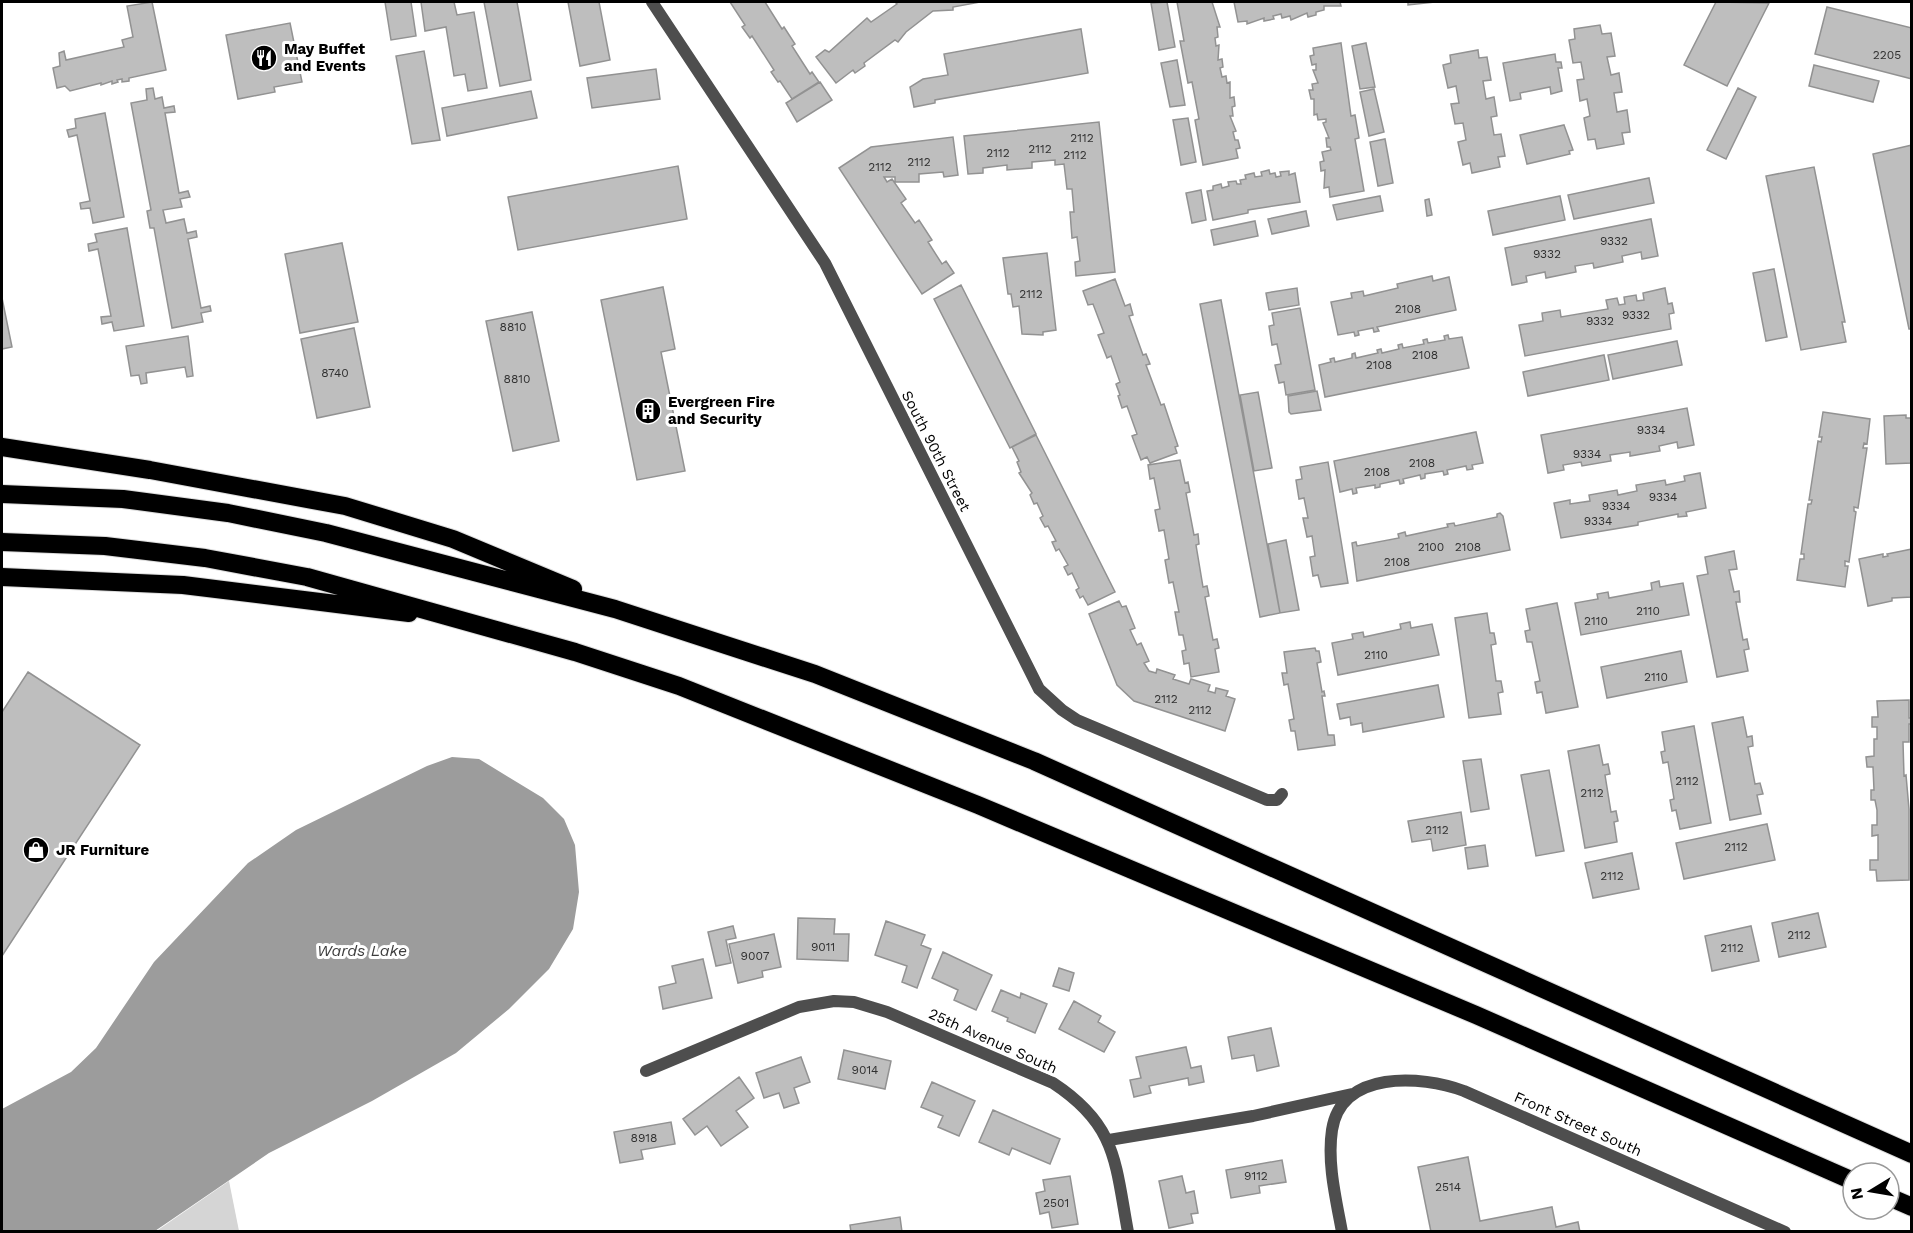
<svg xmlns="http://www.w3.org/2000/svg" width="1913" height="1233" font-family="'Work Sans',sans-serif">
	<rect width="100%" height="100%" fill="#fff"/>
	<path fill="#d5d5d5" d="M229 1181 239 1231 155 1232Z"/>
	<path fill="#9c9c9c" d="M452 757 479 759 543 798 564 819 575 845 579 892 573 929 549 969 509 1009 456 1053 372 1101 269 1153 155 1231H2V1109L71 1072 96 1048 154 962 248 863 296 830 427 766Z"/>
	<path fill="#bebebe" stroke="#929292" stroke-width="1.5" d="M152 2 166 70 129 78V81L122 82V79L117 80 118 82 112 84V81L101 85V83L70 91 65 86 57 88 53 68 60 66 59 53 64 51 66 60 124 47 122 40 133 37 127 6Z
		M385 2H411L416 36 391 40Z
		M421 2H454L457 15 474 12 487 88 468 91 465 74 454 76 446 27 425 31Z
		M484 2H517L531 80 500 86Z
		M568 2H599L610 60 580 66Z
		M730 2H765L782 29 784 27 795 44 792 46 810 74 812 72 819 82 792 99 780 81 778 82 771 72 774 70 752 36 750 38 742 27 745 25Z
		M895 2H980L953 7V10L933 11 906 32 898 42 895 40 864 63 865 66 855 73 853 70 836 83 816 57 825 50 829 52 867 18 871 22 897 4Z
		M1167 2 1175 47 1159 50 1151 3Z
		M1177 2H1212L1220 27H1217L1218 37 1215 38 1216 46 1219 45 1218 60 1222 59 1223 67 1220 68 1222 77 1226 76 1227 83 1230 82V98L1234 97 1235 106 1232 107 1233 116H1230L1236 131 1233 132 1235 140H1238L1240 148 1236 149 1238 158 1203 165 1195 120 1199 119 1192 82 1188 83 1180 41H1184Z
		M1234 2H1344H1340L1341 6H1324V10L1316 12V15L1308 17 1307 13 1291 20 1290 16 1282 18 1281 14 1273 16 1274 19 1264 21V18L1247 24V21L1238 22Z
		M1408 2H1435L1408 5Z
		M1716 2 1769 3 1727 86 1684 65Z
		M1827 7 1912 28V79L1815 54Z
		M290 23 302 82 274 87 275 92 238 99 226 35Z
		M1600 25 1602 34 1611 33 1615 56 1607 57 1611 75 1619 73 1622 92 1614 93 1617 112 1627 110 1630 132 1622 133 1624 144 1597 149 1595 139 1588 140 1584 118 1590 116 1587 99 1580 101 1577 80 1584 79 1581 62 1573 63 1569 40 1575 39 1574 29Z
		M1081 29 1088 73 935 100V103L914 107 910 87 923 79 948 75 944 54Z
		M1341 43 1351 116 1355 115 1359 138 1355 139 1364 191 1330 197 1329 187 1324 188 1325 170 1321 171 1320 162 1324 161 1322 152 1331 150 1330 147H1327L1326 138H1329L1323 123 1326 122V119L1318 120 1317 114 1314 115V99H1311L1309 90H1313L1312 84 1318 83 1313 70H1316V64L1312 65 1310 56 1314 55 1313 48Z
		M1366 43 1375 87 1360 89 1352 46Z
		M1478 50 1479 58 1487 57 1491 80 1483 81 1486 99 1494 97 1497 116 1491 117 1494 135 1501 134 1505 156 1498 157 1500 167 1472 173 1470 163 1463 165 1458 142 1466 140 1463 123 1455 124 1451 104 1459 103 1456 86 1448 88 1443 65 1451 63 1450 55Z
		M424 51 440 140 412 144 396 56Z
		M1555 54 1556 62H1561L1562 68H1558L1562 91 1551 94 1550 87 1520 93 1521 99 1510 101 1503 63Z
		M1177 60 1185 105 1170 107 1161 63Z
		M1814 65 1879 81 1873 102 1809 86Z
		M656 69 660 99 592 108 587 78Z
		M820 82 832 100 797 122 786 103Z
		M153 88 155 99 162 97 164 108 174 106 175 112 165 113 179 193 188 191 190 197 180 199 182 207 163 210 166 223 184 219 187 233 196 231 197 237 188 239 201 308 210 306 211 311 201 313 203 322 172 328 154 228H150L147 211 151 210 131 103 147 100 146 89Z
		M1738 88 1756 97 1726 159 1707 150Z
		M1374 89 1384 132 1369 136 1360 92Z
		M531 91 537 118 447 136 442 108Z
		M105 113 124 217 93 223 90 208 81 209 80 203 90 201 77 135 69 137 67 130 76 128 75 119Z
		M1188 118 1196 162 1181 165 1173 120Z
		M1099 122 1115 272 1076 276 1075 262 1080 261 1077 237 1072 238 1070 212H1074L1072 189H1067L1064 164 1055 165V160L1032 162V168L1007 170V165L983 168V173L968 174 964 136Z
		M1564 125 1573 150 1569 151 1570 154 1527 164 1520 135Z
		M953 137 958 175 944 177 943 172 919 174V182H895V177H884L887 182 892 179 906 199 901 203 915 223 919 220 932 240 928 242 942 264 946 261 954 273 922 294 839 168 871 147Z
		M1385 139 1393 183 1378 186 1370 142Z
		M1912 145V329H1909L1873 154Z
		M678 166 687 219 518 250 508 197Z
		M1814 167 1845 322H1842L1846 342 1801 350 1766 176Z
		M1269 170 1270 174 1275 173 1276 177 1281 176 1280 172 1289 171V175L1295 173 1300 202 1248 210V213L1213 220 1207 191 1213 190V186L1221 184 1222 188 1229 186 1228 182 1236 181 1237 184H1241L1240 180 1246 179 1245 175 1254 173 1255 177 1262 176 1261 172Z
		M1649 178 1654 203 1574 219 1568 195Z
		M1201 190 1206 220 1192 223 1186 193Z
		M1380 196 1383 211 1337 220 1333 205Z
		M1560 196 1565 220 1493 235 1488 211Z
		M1429 199 1432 215 1427 216 1425 200Z
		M1306 211 1309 226 1272 234 1268 219Z
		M1651 219 1658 256 1642 259 1641 252 1622 256 1623 262 1594 268 1593 263 1575 266 1576 272 1546 278 1545 272 1526 276 1527 282 1512 285 1505 248Z
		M1255 221 1258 236 1214 245 1211 230Z
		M127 228 144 326 114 331 112 322 102 324 101 317 111 316 98 249 89 251 88 244 97 242 95 234Z
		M342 243 358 322 300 333 285 254Z
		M1047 253 1056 330 1043 332V335L1022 334 1019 306 1013 307 1011 294H1008L1003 258Z
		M1774 269 1787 337 1766 341 1753 273Z
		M1432 276 1433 281 1449 277 1456 310 1377 327 1379 331 1374 332 1373 328 1358 331 1359 335 1355 336 1354 332 1338 335 1331 302 1352 298 1351 293 1363 291 1364 296 1398 288 1397 284Z
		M1115 279 1125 306 1130 304 1133 315 1129 316 1143 355 1146 354 1150 364 1146 365 1161 405 1164 404 1178 446 1175 447 1177 453 1150 463 1147 457 1141 460 1132 436 1137 434 1127 406 1122 408 1118 396 1120 395 1116 384 1120 382 1111 356 1107 358 1098 335 1104 333 1093 304 1088 305 1083 291Z
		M961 285 1036 434 1010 448 934 299Z
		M663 287 675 349 661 352 685 471 637 480 601 300Z
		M1297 288 1299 305 1269 310 1266 293Z
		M1665 288 1668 304 1672 303 1674 313 1669 314 1671 329 1525 356 1519 325 1543 321 1542 313 1560 310 1561 317 1608 309 1606 300 1617 298 1619 305 1625 304 1624 297 1636 295 1637 301 1644 300 1643 293Z
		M2 298 12 347 2 349Z
		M1221 300 1280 613 1260 617 1200 304Z
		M1300 308 1315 390 1286 395 1284 382 1279 383 1275 365 1281 364 1277 344 1272 345 1269 326 1274 325 1272 313Z
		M532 312 559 441 513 451 486 321Z
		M354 328 370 407 317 418 301 339Z
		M1448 335 1449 339 1462 337 1469 368 1325 397 1319 365 1331 362 1330 359 1334 358 1335 362 1352 358V354L1355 353 1356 358 1378 353 1377 350 1381 349 1382 353 1399 349 1398 345 1402 344 1403 348 1424 344 1423 340 1427 339 1428 343 1445 340 1444 336Z
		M188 336 193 376 187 377 185 367 146 373 147 383 141 384 139 375 131 376 126 346Z
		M1677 341 1682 365 1613 379 1608 355Z
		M1604 355 1609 380 1528 396 1523 372Z
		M1317 391 1321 410 1291 414 1289 412 1288 396Z
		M1258 392 1272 468 1254 471 1240 395Z
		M1687 408 1694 445 1678 448 1677 442 1659 446 1660 451 1630 456V452L1610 455 1611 461 1582 466 1581 462 1563 465 1564 470 1548 473 1541 435Z
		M1823 412 1870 419 1867 444 1864 443 1863 448H1867L1858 508 1854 507V511L1856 512 1849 562 1845 561V566H1848L1845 587 1797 580 1800 559H1804V554H1801L1808 504H1811L1812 500H1809L1818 441 1821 442 1822 437H1819Z
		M1906 415V418H1911L1912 415V463L1886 464 1884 416Z
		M1476 432 1483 463 1472 465 1473 469 1467 470 1466 466 1447 470 1448 474 1444 475 1443 471 1425 474V478L1421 479 1420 475 1403 479 1404 483 1400 484 1399 480 1380 484V487L1375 488V485L1356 488 1357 493 1353 494 1352 489 1340 492 1334 461Z
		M1036 435 1115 592 1088 605 1083 596 1080 598 1076 590 1079 588 1072 573 1068 575 1064 567 1068 565 1059 549 1056 551 1052 542 1056 541 1048 526 1045 527 1040 518 1043 516 1037 503 1034 504 1030 495 1032 493 1019 473 1021 472 1017 462 1019 461 1012 447Z
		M1180 460 1185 483 1188 482 1190 492 1186 493 1194 535 1198 534 1199 544 1196 545 1203 587 1207 586 1209 596 1205 597 1213 640 1217 639 1219 648 1215 649 1219 672 1191 677 1189 663 1184 664 1182 651 1186 650 1183 635H1179L1175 612H1179L1173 582 1169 583 1165 560 1169 559 1164 530 1159 531 1155 510 1160 509 1154 478 1150 479 1148 465Z
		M1328 462 1348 583 1321 587 1318 575 1313 576 1310 557 1315 556 1312 536 1307 537 1303 518H1308L1304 498 1299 499 1296 480 1302 479 1300 467Z
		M1700 473 1706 508 1686 512 1687 516 1678 517V514L1638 522V525L1561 538 1554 503 1570 500V504L1590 501 1589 495 1617 490 1618 495 1637 491 1636 485 1665 480 1666 485 1685 481 1684 476Z
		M1500 513 1503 516 1510 550 1357 581 1352 543 1356 542 1357 546 1399 538 1398 534 1405 532 1406 536 1448 527 1447 524 1454 523 1455 526 1497 517V514Z
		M1286 540 1299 610 1280 613 1268 544Z
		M1912 549V597L1892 598V601L1868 606 1859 559 1883 554V557L1888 556 1887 554Z
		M1734 551 1737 569 1729 570 1734 592 1739 591 1740 602H1736L1743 640 1747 639 1749 649 1744 650 1748 671 1717 677 1697 576 1708 574 1705 557Z
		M1659 581 1660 587 1683 583 1689 615 1581 635 1575 603 1598 599 1597 594 1608 592 1609 598 1652 590 1651 583Z
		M1119 601 1122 607 1126 606 1135 628 1130 630 1137 645 1141 643 1149 661 1144 663 1149 671 1156 673 1157 669 1175 675 1173 679 1189 684 1191 679 1210 685 1208 691 1215 693 1216 688 1228 691 1226 696 1235 699 1225 731 1134 701 1117 685 1089 614Z
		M1557 603 1578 707 1546 713 1542 692 1537 693 1535 682 1540 681 1532 642H1527L1525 631 1530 630 1526 609Z
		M1487 613 1490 633H1494L1496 644 1491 645 1496 681H1501L1503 692 1498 693 1501 714 1469 718 1455 618Z
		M1410 622 1411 628 1432 624 1439 655 1338 675 1332 643 1353 639 1352 634 1363 632 1364 637 1401 629 1400 624Z
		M1315 648 1316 651H1319L1321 662 1317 663 1322 692 1324 691 1325 696H1322L1328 735H1334L1335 745 1298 750 1295 731H1291L1289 720 1294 719 1288 684 1284 685 1282 673H1287L1284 652Z
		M1681 651 1687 682 1607 698 1601 667Z
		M28 672 140 745 2 956V712Z
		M1438 685 1444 717 1363 732 1362 723 1351 725 1350 717 1340 719 1337 704Z
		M1909 700V718H1912V724H1909V742H1903L1904 776 1906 775 1909 809V880L1877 881 1876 870H1870V860H1878V835L1872 836V825H1877V810L1875 800H1871V790H1874L1873 767H1867L1866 757 1874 756V739H1877V727H1872V717H1878L1877 701Z
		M1743 717 1747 737 1752 736 1753 746 1748 747 1755 784 1760 783 1763 794 1757 795 1761 814 1730 820 1712 723Z
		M1694 726 1711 823 1680 829 1676 810 1672 811 1670 800 1674 799 1668 762 1663 763 1661 752 1665 751 1662 732Z
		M1599 745 1603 765 1608 764 1610 774 1605 775 1611 812 1616 811 1618 821 1614 822 1617 842 1585 848 1568 751Z
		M1481 759 1489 809 1471 812 1463 761Z
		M1549 770 1564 851 1536 856 1521 775Z
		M1461 812 1466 845 1433 851 1431 839 1412 842 1408 821Z
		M1767 824 1775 860 1684 879 1676 843Z
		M1485 845 1488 866 1468 869 1465 848Z
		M1632 853 1639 889 1593 898 1585 863Z
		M1818 913 1826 947 1779 957 1772 923Z
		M798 918 835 919 834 934H849L848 961 797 959Z
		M886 921 925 935 921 945 931 949 917 988 902 982 907 966 875 955Z
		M733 926 736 938 726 940 731 963 716 966 708 932Z
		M1751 926 1759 961 1712 971 1705 936Z
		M774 934 781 967 762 971 763 977 738 983 729 944Z
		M943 952 992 975 976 1010 954 1000 958 990 932 978Z
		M703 959 712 998 663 1009 659 987 676 983 672 966Z
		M1059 968 1074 973 1069 991 1053 986Z
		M1001 990 1020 998 1021 993 1047 1004 1035 1033 1007 1021 1008 1018 992 1011Z
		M1074 1001 1101 1016 1098 1022 1115 1032 1104 1052 1059 1029Z
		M1271 1028 1279 1066 1257 1071 1254 1055 1232 1059 1228 1037Z
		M1186 1047 1191 1068 1201 1066 1204 1082 1189 1085 1188 1078 1149 1086 1151 1093 1134 1097 1130 1080 1141 1078 1136 1057Z
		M844 1050 891 1061 885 1089 838 1079Z
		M801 1057 810 1082 794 1088 799 1103 784 1108 779 1093 764 1098 756 1073Z
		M739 1077 754 1098 736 1111 748 1127 721 1146 707 1126 695 1135 683 1119Z
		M932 1082 975 1101 959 1136 938 1127 943 1116 921 1107Z
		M993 1110 1060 1139 1050 1164 1012 1148 1009 1155 979 1142Z
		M671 1122 675 1144 641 1150 643 1159 620 1163 614 1132Z
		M1468 1157 1480 1221 1552 1207 1556 1227 1578 1222 1580 1232H1431L1418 1167Z
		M1282 1160 1286 1182 1259 1186 1260 1193 1231 1198 1226 1170Z
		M1070 1176 1078 1224 1052 1228 1049 1212 1040 1214 1036 1193 1045 1191 1043 1180Z
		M1182 1176 1186 1193 1194 1191 1198 1213 1191 1214 1193 1223 1169 1228 1159 1181Z
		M900 1217 902 1232H851L850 1225Z"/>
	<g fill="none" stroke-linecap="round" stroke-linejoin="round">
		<g stroke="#dbdbdb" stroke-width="20">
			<path id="highway" d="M2 447 150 470 345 506 453 539 573 589
				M2 494 123 499 228 513 326 533 615 609 815 674 1034 761 1912 1154
				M2 542 105 546 205 558 307 577 575 652 679 686 978 805 1476 1015 1853 1181
				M2 577 183 585 409 613
				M1889 1197 1912 1207"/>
		</g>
		<path stroke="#4e4e4e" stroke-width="12" d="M652 2 825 263 1039 689 1062 710 1077 720 1267 800H1277L1282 794
			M646 1071 799 1007 834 1001 854 1002 887 1012 1053 1083C1117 1125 1115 1162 1128 1232
			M1109 1140 1253 1116 1352 1094
			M1342 1232C1336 1199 1327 1163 1332 1130 1341 1070 1421 1075 1464 1091L1785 1232"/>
		<use href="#highway" stroke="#000" stroke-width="18"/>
	</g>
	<defs>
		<g id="restaurant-disc" transform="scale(1.35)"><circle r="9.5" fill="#000" stroke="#fff"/><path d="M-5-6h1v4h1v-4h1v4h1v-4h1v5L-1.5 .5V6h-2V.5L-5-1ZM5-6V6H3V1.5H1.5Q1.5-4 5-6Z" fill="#fff"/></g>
		<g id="building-disc" transform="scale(1.35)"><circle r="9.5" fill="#000" stroke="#fff"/><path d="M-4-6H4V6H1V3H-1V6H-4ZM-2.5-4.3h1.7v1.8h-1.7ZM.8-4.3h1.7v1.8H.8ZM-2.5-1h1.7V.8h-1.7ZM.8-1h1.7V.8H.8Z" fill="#fff"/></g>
		<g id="shop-disc" transform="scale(1.35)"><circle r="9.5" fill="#000" stroke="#fff"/><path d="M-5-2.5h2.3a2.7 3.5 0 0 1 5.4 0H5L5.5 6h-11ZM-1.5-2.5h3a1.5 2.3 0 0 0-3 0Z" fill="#fff"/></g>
	</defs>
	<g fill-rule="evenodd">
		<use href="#restaurant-disc" x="264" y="58"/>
		<use href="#building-disc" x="648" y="411"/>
		<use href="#shop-disc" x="36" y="850"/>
	</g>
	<g text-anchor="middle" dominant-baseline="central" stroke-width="6" stroke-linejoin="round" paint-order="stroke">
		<g font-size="12" fill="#303030">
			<text x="1887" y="55">2205</text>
			<text x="1082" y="138">2112</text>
			<text x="1040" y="149">2112</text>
			<text x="998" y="153">2112</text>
			<text x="1075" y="155">2112</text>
			<text x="919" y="162">2112</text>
			<text x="880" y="167">2112</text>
			<text x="1614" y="241">9332</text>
			<text x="1547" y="254">9332</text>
			<text x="1031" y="294">2112</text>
			<text x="1408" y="309">2108</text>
			<text x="1636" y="315">9332</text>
			<text x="1600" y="321">9332</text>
			<text x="513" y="327">8810</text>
			<text x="1425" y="355">2108</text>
			<text x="1379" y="365">2108</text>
			<text x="335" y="373">8740</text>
			<text x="517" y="379">8810</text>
			<text x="1651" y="430">9334</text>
			<text x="1587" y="454">9334</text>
			<text x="1422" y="463">2108</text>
			<text x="1377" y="472">2108</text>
			<text x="1663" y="497">9334</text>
			<text x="1616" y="506">9334</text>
			<text x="1598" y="521">9334</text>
			<text x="1431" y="547">2100</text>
			<text x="1468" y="547">2108</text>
			<text x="1397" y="562">2108</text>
			<text x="1648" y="611">2110</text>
			<text x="1596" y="621">2110</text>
			<text x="1376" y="655">2110</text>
			<text x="1656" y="677">2110</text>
			<text x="1166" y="699">2112</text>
			<text x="1200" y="710">2112</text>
			<text x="1687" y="781">2112</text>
			<text x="1592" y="793">2112</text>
			<text x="1437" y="830">2112</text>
			<text x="1736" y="847">2112</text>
			<text x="1612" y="876">2112</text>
			<text x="1799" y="935">2112</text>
			<text x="823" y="947">9011</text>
			<text x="1732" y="948">2112</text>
			<text x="755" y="956">9007</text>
			<text x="865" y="1070">9014</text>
			<text x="644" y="1138">8918</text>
			<text x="1256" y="1176">9112</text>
			<text x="1448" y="1187">2514</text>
			<text x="1056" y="1203">2501</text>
		</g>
		<g font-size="15" font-weight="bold" fill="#000" stroke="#fff" text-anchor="start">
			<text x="284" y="49">May Buffet<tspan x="284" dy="17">and Events</tspan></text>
			<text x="668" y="402">Evergreen Fire<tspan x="668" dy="17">and Security</tspan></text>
			<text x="56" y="850">JR Furniture</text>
		</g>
		<g font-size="15" fill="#000" stroke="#fff">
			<text transform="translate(936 451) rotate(63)">South 90th Street</text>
			<text transform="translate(993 1041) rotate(24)">25th Avenue South</text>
			<text transform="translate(1578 1124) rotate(24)">Front Street South</text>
		</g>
		<g font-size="16" font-style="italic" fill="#3d3d3d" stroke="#fff">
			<text x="362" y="950">Wards Lake</text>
		</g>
	</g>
	<rect width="1913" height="1233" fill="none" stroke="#000000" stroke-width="6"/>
	<g transform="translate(1871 1191) rotate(259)"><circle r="28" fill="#ffffff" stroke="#999999" stroke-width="1.5"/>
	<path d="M0-4.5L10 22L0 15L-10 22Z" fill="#000000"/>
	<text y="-9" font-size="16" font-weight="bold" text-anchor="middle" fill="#000000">N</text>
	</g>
</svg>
